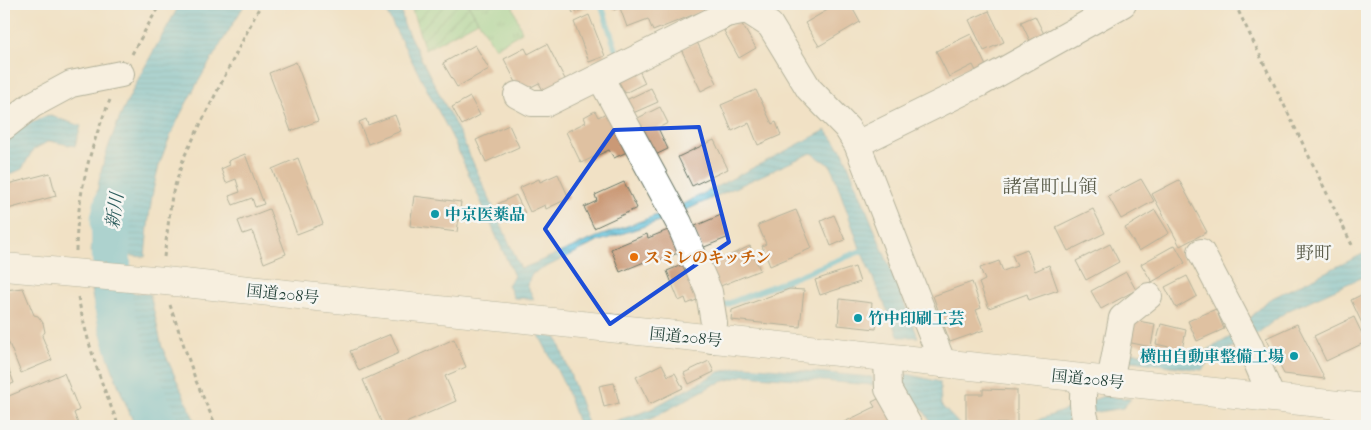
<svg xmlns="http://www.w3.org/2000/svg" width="1371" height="430" font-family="'IM FELL French Canon','Noto Serif JP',serif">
	<defs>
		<pattern id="grass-tufts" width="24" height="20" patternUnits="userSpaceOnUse" patternTransform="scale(1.25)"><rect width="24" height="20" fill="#89d593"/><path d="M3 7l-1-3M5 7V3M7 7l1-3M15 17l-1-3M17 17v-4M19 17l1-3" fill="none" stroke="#6fae79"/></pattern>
		<pattern id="garden-furrows" width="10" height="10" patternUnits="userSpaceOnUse" patternTransform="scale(1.25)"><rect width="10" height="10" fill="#89d593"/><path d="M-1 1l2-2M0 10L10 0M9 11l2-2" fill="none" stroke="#6fae79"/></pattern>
		<pattern id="water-rules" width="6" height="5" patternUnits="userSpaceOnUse" patternTransform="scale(1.25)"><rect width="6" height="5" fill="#5cbfda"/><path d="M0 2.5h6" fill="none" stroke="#4b9cb2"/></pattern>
	</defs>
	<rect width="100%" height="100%" fill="#f6f6f2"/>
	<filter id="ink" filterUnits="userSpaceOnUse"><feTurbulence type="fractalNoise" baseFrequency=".02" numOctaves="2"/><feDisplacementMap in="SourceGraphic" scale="10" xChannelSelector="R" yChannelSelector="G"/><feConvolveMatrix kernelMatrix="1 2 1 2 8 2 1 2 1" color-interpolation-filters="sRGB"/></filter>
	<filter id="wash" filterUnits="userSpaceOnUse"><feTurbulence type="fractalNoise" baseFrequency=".0096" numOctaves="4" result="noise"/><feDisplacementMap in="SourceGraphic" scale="20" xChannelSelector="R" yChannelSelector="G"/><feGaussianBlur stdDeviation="1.12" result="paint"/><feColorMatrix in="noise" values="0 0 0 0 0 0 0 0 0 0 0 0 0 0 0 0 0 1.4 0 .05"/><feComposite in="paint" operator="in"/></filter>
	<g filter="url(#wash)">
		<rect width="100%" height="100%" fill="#f1e1c5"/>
		<path fill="url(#grass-tufts)" stroke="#548964" d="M468 4H512L522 32 495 48Z"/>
		<path fill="url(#garden-furrows)" stroke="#548964" d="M410 4H468L478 21 425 50Z"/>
		<path fill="url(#water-rules)" stroke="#3e7e87" d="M180 4H245C216 53 176 112 159 166 150 196 148 227 145 257L91 252C93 225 95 198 101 172 115 114 151 56 180 4Z
			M382 4H400L404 25 462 138 521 269 597 237 660 214 663 220 597 242 532 274 527 285 534 299 514 298 508 285 514 276 453 139Z
			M48 115 81 126 75 146 49 141 33 150 22 169 4 177V142L17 129Z
			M826 130 843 152 918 337H899L861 251 831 166 811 153 684 211 681 205Z
			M1367 252V275L1287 311 1258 333 1210 360 1202 370 1124 360 1127 352 1195 357 1232 336 1268 300Z
			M91 290 150 294 162 347 197 426H135C115 379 100 340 91 290Z
			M539 335 557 338 589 426H579L565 386Z
			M745 366 872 377 873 385 745 375 715 384 651 419 629 426H599L647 411 719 372Z
			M907 374 940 382 941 405 961 426H933L924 411 904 390 903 384Z
			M1104 396 1131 399 1123 408 1079 415 1058 426H1021Z"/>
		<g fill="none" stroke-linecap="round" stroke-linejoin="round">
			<path stroke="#5cbfda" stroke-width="6" d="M601 4 616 50
				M720 307 861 251"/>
			<path stroke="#5cbfda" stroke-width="39" d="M114 202 110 219 113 304 124 345 160 426"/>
		</g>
		<g id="blocks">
			<path fill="#ca9976" d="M569 4H592V6L573 13Z
				M612 4H703L705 10 653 31 648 19 627 27 620 8 614 10Z
				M838 4H850L860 22 819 46 805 23Z
				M989 11 1004 42 984 51 969 20Z
				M589 15 605 56 589 62 574 22Z
				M1035 16 1044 34 1030 41 1021 22Z
				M740 21 756 48 739 58 724 31Z
				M971 34 986 66 976 71 973 65 949 77 936 51Z
				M697 42 717 83 701 91 681 49Z
				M547 44 567 83 545 94 539 83 521 92 504 59 525 48 528 54Z
				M475 45 489 69 457 87 443 63Z
				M296 62 318 121 291 131 269 73Z
				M639 70 645 83 625 93 618 80Z
				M651 88 658 102 633 113 626 100Z
				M756 90 772 124 776 122 781 135 758 145 749 123 732 131 721 105Z
				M470 97 480 115 462 125 452 107Z
				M660 107 668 123 658 128 668 149 651 157 634 120Z
				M595 111 598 117 609 112 627 152 614 158 609 150 581 163 566 132 586 122 584 117Z
				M395 115 401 131 368 144 359 122 366 119 368 125Z
				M509 125 519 147 486 162 476 140Z
				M714 140 728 169 692 186 678 157Z
				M245 154 264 204 255 207 252 198 233 205 229 196 240 192 236 179 226 183 221 169 230 165 228 161Z
				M298 158 323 224 297 234 272 169Z
				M50 173 56 196 4 210V185Z
				M558 174 569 198 546 209 545 205 530 212 519 188 539 179 540 182Z
				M1141 179 1154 201 1121 219 1108 196Z
				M1179 180 1207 232 1180 246 1152 194Z
				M624 182 637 208 594 228 584 207 597 201 595 195Z
				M516 195 525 213 507 222 498 204Z
				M414 196 461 202 457 232 410 226Z
				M269 209 286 254 264 263 252 231 243 234 238 221Z
				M1093 209 1105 233 1068 251 1056 227Z
				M796 210 812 248 770 266 762 246 766 244 758 225Z
				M1155 210 1169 233 1139 251 1125 228Z
				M721 215 729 237 702 248 693 227Z
				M834 215 845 240 831 246 821 221Z
				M668 230 678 253 656 262 654 258 620 272 611 249 647 234 648 238Z
				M1110 244 1119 262 1086 280 1076 261Z
				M1175 245 1185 263 1152 282 1141 264Z
				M750 246 760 270 718 287 709 265Z
				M1027 249 1035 271 1049 265 1058 290 1029 300 1027 294 989 308 979 283 985 280 980 268 999 261 1003 271 1017 266 1012 255Z
				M684 264 699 299 687 304 685 298 679 301 667 271Z
				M855 267 860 282 820 295 815 280Z
				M1126 272 1136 290 1101 309 1091 291Z
				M1187 276 1197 296 1176 308 1165 287Z
				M972 282 981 308 976 310 984 330 950 342 933 296Z
				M23 288 34 315 38 316 43 323 45 332 42 336 52 360 21 373 4 331V290Z
				M789 289 804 290 800 327 731 320 732 310Z
				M1367 292V334L1351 300Z
				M840 299 872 303 871 311 878 312 876 329 838 325Z
				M1216 309 1224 329 1197 341 1188 321Z
				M1354 317 1366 342 1326 361 1314 336Z
				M1126 319 1155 324 1151 347 1122 341Z
				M1161 324 1186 330 1182 350 1156 344Z
				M1297 324 1325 379 1284 374 1266 338Z
				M391 334 399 353 359 371 350 351Z
				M454 339 466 367 445 376 456 401 399 426H383L363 380Z
				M4 357 14 383 4 387Z
				M709 361 714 372 689 384 684 373Z
				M662 364 668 376 675 373 683 388 650 404 636 377Z
				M64 373 79 410 74 413 79 426H4V398Z
				M614 383 619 403 604 407 599 386Z
				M983 389 1017 390V424L966 423V394H983Z
				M884 396 899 426H836L875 407 872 402Z"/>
		</g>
	</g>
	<g filter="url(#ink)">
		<use href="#blocks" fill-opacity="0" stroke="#687667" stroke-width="1"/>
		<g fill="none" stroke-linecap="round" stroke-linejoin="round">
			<g stroke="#687667" stroke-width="28">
				<path id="minor" d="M600 77 679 223 709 292 714 323 712 340
					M517 95 532 103H547L726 14 747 10 770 25 809 89 847 128 857 144 943 364
					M4 127 32 105 71 84 121 74
					M857 144 981 83 1123 4
					M1201 252 1249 344 1272 398
					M887 358 888 389 909 426
					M1084 379C1083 395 1081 411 1088 426
					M1110 382 1122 318 1149 296"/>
			</g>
			<g stroke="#687667" stroke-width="29">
				<path id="highway" d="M4 267 165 281 1367 408"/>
			</g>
			<path stroke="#687667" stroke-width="3" stroke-dasharray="4 4" stroke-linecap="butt" d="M1235 4 1352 245
				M132 54 160 4
				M76 251C77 197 89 149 110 100
				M164 257 172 195 184 157 261 4
				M78 297C87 342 101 384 119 426
				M170 305 196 381 216 426"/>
			<use href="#minor" stroke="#fff" stroke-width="26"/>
			<use href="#highway" stroke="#fff" stroke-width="28"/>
		</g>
	</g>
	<path d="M0 0H1371V430H0ZM699 127 729 242 610 324 545 229 614 130Z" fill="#f1e1c5" fill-opacity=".55" fill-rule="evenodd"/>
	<path fill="none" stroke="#1d4ed8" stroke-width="4" stroke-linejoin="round" d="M699 127 729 242 610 324 545 229 614 130Z"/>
	<g fill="#0f9aa8" stroke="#f6f6f2" stroke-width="2">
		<circle cx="435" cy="214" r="5"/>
		<circle cx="858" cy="318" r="5"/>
		<circle cx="1294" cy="356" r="5"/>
	</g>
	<circle fill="#e8710a" stroke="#f6f6f2" stroke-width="2" cx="634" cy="257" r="5"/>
	<g text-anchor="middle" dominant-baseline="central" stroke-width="5" stroke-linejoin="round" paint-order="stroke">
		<g font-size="16" font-weight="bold" fill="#0d838f" stroke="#f6f6f2" text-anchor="start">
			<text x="445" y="214">中京医薬品</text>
			<text x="868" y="318">竹中印刷工芸</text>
			<text x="1284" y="356" text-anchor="end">横田自動車整備工場</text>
		</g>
		<g font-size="16" font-weight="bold" fill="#c56008" stroke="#f6f6f2" text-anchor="start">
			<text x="644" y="257">スミレのキッチン</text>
		</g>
		<g font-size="16" fill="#1f3d34" stroke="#f6f6f2">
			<text transform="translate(283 294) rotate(6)">国道208号</text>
			<text transform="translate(686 337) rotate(6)">国道208号</text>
			<text transform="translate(1088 379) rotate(6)">国道208号</text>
		</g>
		<g font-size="18" font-style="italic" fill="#2e5e5e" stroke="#f6f6f2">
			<text transform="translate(115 211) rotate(-82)">新川</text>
		</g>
		<g font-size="18" fill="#5b5d4b" stroke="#f6f6f2">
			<text x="1314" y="253">野町</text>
		</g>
		<g font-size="19" fill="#5b5d4b" stroke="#f6f6f2">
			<text x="1050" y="187">諸富町山領</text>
		</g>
	</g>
	<rect width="1371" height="430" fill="none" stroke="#f6f6f2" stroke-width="20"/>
</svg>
